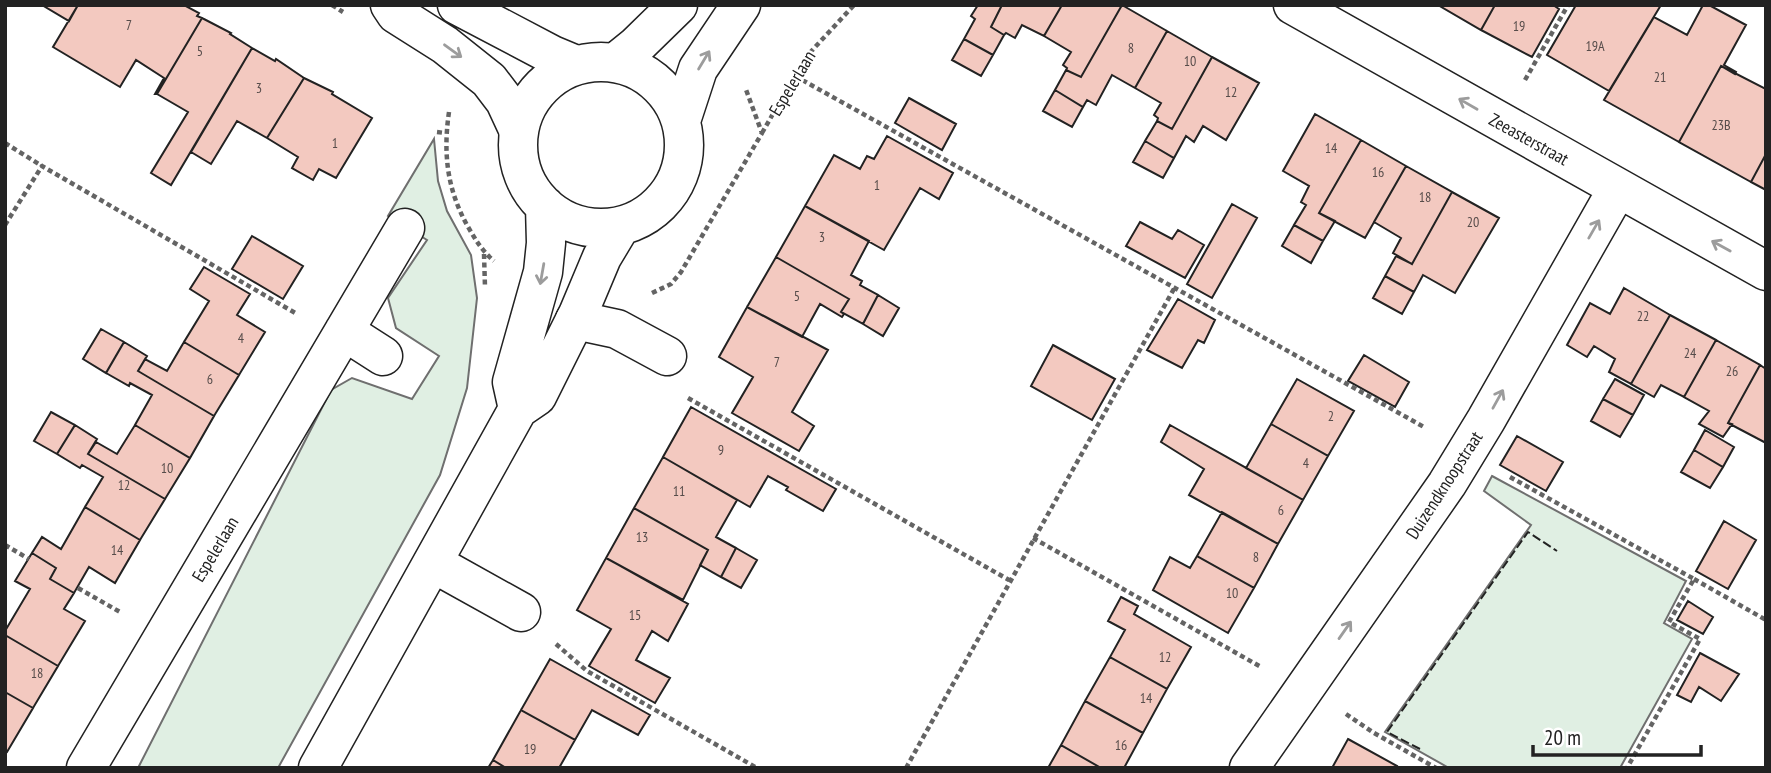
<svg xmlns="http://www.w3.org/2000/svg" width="1771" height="773" font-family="'PT Sans Narrow',sans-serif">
	<rect width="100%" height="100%" fill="#fff"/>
	<path fill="#e0efe3" stroke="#6f6f6f" stroke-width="2" d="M434 139 438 181 447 211 471 255 477 298 467 388 440 475 278 768H138L331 390 352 378 412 399 439 356 396 328 388 298 427 240 388 216Z
		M1492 476 1686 581 1664 623 1692 639 1620 768H1449L1385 732 1531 525 1484 491Z"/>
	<path fill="#f3c9c0" stroke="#222" stroke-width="2" d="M42 5H78L69 21Z
		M78 5H184L199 13 197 16 202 18 157 94H155L164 78 136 60 120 87 53 47Z
		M978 5H1002L991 27 1004 35 993 55 964 39 975 19 971 16Z
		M1002 5H1062L1044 36 1022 25 1015 38 1006 33 1004 35 991 27Z
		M1062 5H1122L1081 77 1066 70 1067 68 1063 65 1071 52 1044 36Z
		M1122 5 1167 31 1135 88 1112 75 1096 105 1087 100 1083 107 1055 90 1066 70 1081 77Z
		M1438 5H1495L1481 30Z
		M1495 5H1553L1559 9 1532 57 1481 30Z
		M1576 5H1661L1609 91 1547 55Z
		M1703 5H1709L1746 25 1724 65 1736 72 1735 74 1721 66 1679 142 1604 100 1654 17 1687 35Z
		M202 18 231 33 230 34 252 48 171 185 151 173 188 112 157 94Z
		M1167 31 1212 57 1172 129 1157 121 1158 118 1154 115 1161 103 1135 88Z
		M964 39 993 55 981 76 952 60Z
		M252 48 275 61 276 59 304 78 267 138 237 121 211 164 191 152Z
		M1212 57 1259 83 1226 140 1203 126 1194 142 1186 136 1174 158 1145 141 1157 121 1172 129Z
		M1721 66 1766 89V154L1751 182 1679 142Z
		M304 78 333 92 332 94 372 118 336 178 319 169 313 180 292 168 298 157 267 138Z
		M1055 90 1083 107 1072 127 1043 111Z
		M909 98 956 124 942 150 895 123Z
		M1315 114 1361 140 1319 213 1335 221 1323 241 1294 225 1306 205 1301 202 1309 186 1283 171Z
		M887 136 953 173 939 199 920 188 884 250 805 206 834 155 860 169 867 156 874 159Z
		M1361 140 1406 166 1365 238 1319 213Z
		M1145 141 1174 158 1163 178 1133 162Z
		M1766 154V190L1751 182Z
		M1406 166 1452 192 1412 264 1393 253 1401 238 1374 222Z
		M1452 192 1499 218 1455 293 1423 275 1414 292 1385 276 1396 256 1412 264Z
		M1232 204 1257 218 1212 298 1187 284Z
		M805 206 869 241 851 275 862 281 860 285 878 295 863 324 841 312 849 299 776 257Z
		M1140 222 1172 239 1178 230 1204 245 1185 278 1126 246Z
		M1294 225 1323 241 1311 263 1282 246Z
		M252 236 303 266 283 299 232 269Z
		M776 257 849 299 841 312 844 314 842 317 820 304 802 337 747 307Z
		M204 267 250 294 237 315 265 332 239 375 184 342 209 301 190 289Z
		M1385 276 1414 292 1402 314 1373 298Z
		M1624 288 1670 315 1631 384 1609 372 1615 359 1594 346 1587 357 1567 345 1590 303 1610 314Z
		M878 295 899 308 883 336 863 324Z
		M1178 299 1215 320 1204 343 1198 340 1182 368 1147 350Z
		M747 307 828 350 792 412 814 426 799 451 732 413 753 377 719 357Z
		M1670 315 1716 340 1684 397 1661 385 1654 397 1631 384Z
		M101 329 124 342 106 373 83 359Z
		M1716 340 1760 365 1728 423 1732 424 1723 437 1699 424 1709 411 1684 397Z
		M124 342 147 356 138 371 214 416 190 458 135 425 152 395 130 383 129 386 106 373Z
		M184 342 239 375 214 416 138 371 145 359 167 371Z
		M1053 345 1115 379 1092 420 1031 386Z
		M1364 355 1409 382 1395 407 1348 381Z
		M1760 365 1766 369V443L1728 423Z
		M1297 379 1354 411 1328 456 1271 424Z
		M1615 379 1644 395 1633 415 1603 399Z
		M1603 399 1633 415 1620 437 1591 421Z
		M691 407 836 489 823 511 786 490 788 487 768 476 750 507 663 457Z
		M51 412 75 425 57 454 34 441Z
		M1271 424 1328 456 1303 500 1246 468Z
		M75 425 97 439 88 454 165 499 140 540 85 507 103 477 82 465 80 468 57 454Z
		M135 425 190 458 165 499 88 454 96 442 117 454Z
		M1170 425 1303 500 1278 544 1189 495 1204 469 1161 442Z
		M1705 430 1734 447 1723 467 1694 450Z
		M1517 436 1563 462 1546 491 1500 465Z
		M1694 450 1723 467 1710 488 1681 472Z
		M663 457 737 500 716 537 736 548 721 577 700 565 708 550 634 508Z
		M85 507 140 540 115 583 89 567 74 593 50 579 56 568 32 553 42 537 61 549Z
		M634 508 708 550 683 600 606 558Z
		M1222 512 1278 544 1254 588 1197 556Z
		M1724 521 1756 540 1728 589 1696 571Z
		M736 548 757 560 741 588 721 577Z
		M32 553 56 568 50 579 74 593 64 609 85 621 58 666 5 635V631L30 589 15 581Z
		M1197 556 1254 588 1228 633 1153 590 1170 557 1190 568Z
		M606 558 688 604 668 641 652 631 636 660 670 678 655 703 589 666 611 629 577 610Z
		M1121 597 1138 606 1134 614 1191 647 1167 689 1110 657 1125 630 1108 621Z
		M1688 601 1713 617 1703 634 1677 620Z
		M5 635 58 666 33 708 5 692Z
		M1700 653 1739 674 1721 701 1699 687 1691 702 1677 695Z
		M1110 657 1167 689 1143 733 1085 701Z
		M550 659 650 715 638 735 592 710 575 740 521 710Z
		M5 692 33 708 7 752 5 751Z
		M1085 701 1143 733 1124 768H1101L1061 745Z
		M521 710 575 740 559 768H506L493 760Z
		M1348 739 1397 766 1396 768H1332Z
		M1061 745 1101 768H1048Z
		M493 760 506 768H488Z"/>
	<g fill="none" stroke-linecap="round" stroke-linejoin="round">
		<g stroke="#222" stroke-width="41">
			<path id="minor" d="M390 5 396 14 445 45 489 80 505 101 518 129
				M457 5 552 55 576 65
				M1293 5 1766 271
				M575 320 617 329 667 356
				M344 331 383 356
				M433 563 521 612
				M86 768 405 228
				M1249 768 1447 484 1486 420 1618 188"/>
		</g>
		<g stroke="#222" stroke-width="41">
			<path id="major" d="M518 145a83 83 0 1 1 166 0a83 83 0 1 1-166 0Z
				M615 63 636 46 678 5
				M681 121 698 69 741 5
				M518 409 512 382 543 272 546 243 545 206
				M318 768 518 409 537 396 578 314 602 257 620 227"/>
		</g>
		<path stroke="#646464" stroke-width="4.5" stroke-dasharray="5 3.5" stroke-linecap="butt" d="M332 5 343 12
			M795 76 1424 427
			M1525 80 1568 5
			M449 112C443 153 447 189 467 225 475 239 482 251 494 261
			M437 132 445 133
			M762 133 805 58 854 5
			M5 143 42 166
			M5 225 42 166 297 314
			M484 254 485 287
			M652 293 671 284 681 272 762 133 745 87
			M688 398 1009 580
			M1510 477 1694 579 1669 622 1700 639 1627 768
			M1033 538 1261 667
			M5 545 29 559
			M1694 579 1766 620
			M78 588 120 612
			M556 644 587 671 757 768
			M1346 714 1374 733 1436 768
			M906 768 1175 287"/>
		<use href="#minor" stroke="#fff" stroke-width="38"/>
		<use href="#major" stroke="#fff" stroke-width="38"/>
		<path stroke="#222" stroke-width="2" stroke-dasharray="9 3.5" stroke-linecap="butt" d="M1420 749 1387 732 1528 532 1557 551"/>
	</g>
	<defs><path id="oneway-shaft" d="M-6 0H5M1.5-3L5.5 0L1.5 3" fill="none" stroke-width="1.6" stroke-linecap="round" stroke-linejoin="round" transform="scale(1.75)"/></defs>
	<g stroke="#9c9c9c">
		<use href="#oneway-shaft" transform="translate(453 51) rotate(36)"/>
		<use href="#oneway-shaft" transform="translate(704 60) rotate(-59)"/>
		<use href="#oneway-shaft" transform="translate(1468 104) rotate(-150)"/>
		<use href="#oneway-shaft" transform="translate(1594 229) rotate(-60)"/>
		<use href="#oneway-shaft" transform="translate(1721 246) rotate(-151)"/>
		<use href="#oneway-shaft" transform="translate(542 274) rotate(100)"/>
		<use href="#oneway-shaft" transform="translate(1498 399) rotate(-61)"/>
		<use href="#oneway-shaft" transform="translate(1345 630) rotate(-55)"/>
	</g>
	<g text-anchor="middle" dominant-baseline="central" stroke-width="5" stroke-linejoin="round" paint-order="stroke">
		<g font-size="14" fill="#564c4a">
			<text x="129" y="25">7</text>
			<text x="1519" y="26">19</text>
			<text x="1595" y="46">19A</text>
			<text x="1131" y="48">8</text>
			<text x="200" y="51">5</text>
			<text x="1190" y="61">10</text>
			<text x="1660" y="77">21</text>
			<text x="259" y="88">3</text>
			<text x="1231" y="92">12</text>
			<text x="1721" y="125">23B</text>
			<text x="335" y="143">1</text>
			<text x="1331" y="148">14</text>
			<text x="1378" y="172">16</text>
			<text x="877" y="185">1</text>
			<text x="1425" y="197">18</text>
			<text x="1473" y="222">20</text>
			<text x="822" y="237">3</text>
			<text x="797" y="296">5</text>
			<text x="1643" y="316">22</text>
			<text x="241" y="338">4</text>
			<text x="1690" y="353">24</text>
			<text x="777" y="362">7</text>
			<text x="1732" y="371">26</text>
			<text x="210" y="379">6</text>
			<text x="1331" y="416">2</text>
			<text x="721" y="450">9</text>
			<text x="1306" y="463">4</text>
			<text x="167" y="468">10</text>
			<text x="124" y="485">12</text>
			<text x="679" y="491">11</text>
			<text x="1281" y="510">6</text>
			<text x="642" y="537">13</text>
			<text x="117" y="550">14</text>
			<text x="1256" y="557">8</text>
			<text x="1232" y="593">10</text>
			<text x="635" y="615">15</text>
			<text x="1165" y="657">12</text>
			<text x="37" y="673">18</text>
			<text x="1146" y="698">14</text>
			<text x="1121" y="745">16</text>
			<text x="530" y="749">19</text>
		</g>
		<g font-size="18" fill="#222" stroke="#fff">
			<text transform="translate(792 83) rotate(-59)">Espelerlaan</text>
			<text transform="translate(1529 139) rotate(29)">Zeeasterstraat</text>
			<text transform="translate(1444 485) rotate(-57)">Duizendknoopstraat</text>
			<text transform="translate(215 549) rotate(-59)">Espelerlaan</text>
		</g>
	</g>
	<rect width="1771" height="773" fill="none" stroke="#222222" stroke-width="14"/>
	<path d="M1533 745v10h168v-10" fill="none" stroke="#222222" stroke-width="3.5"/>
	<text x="1544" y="745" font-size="21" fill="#222222" stroke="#ffffff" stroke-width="5" paint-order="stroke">20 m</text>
</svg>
